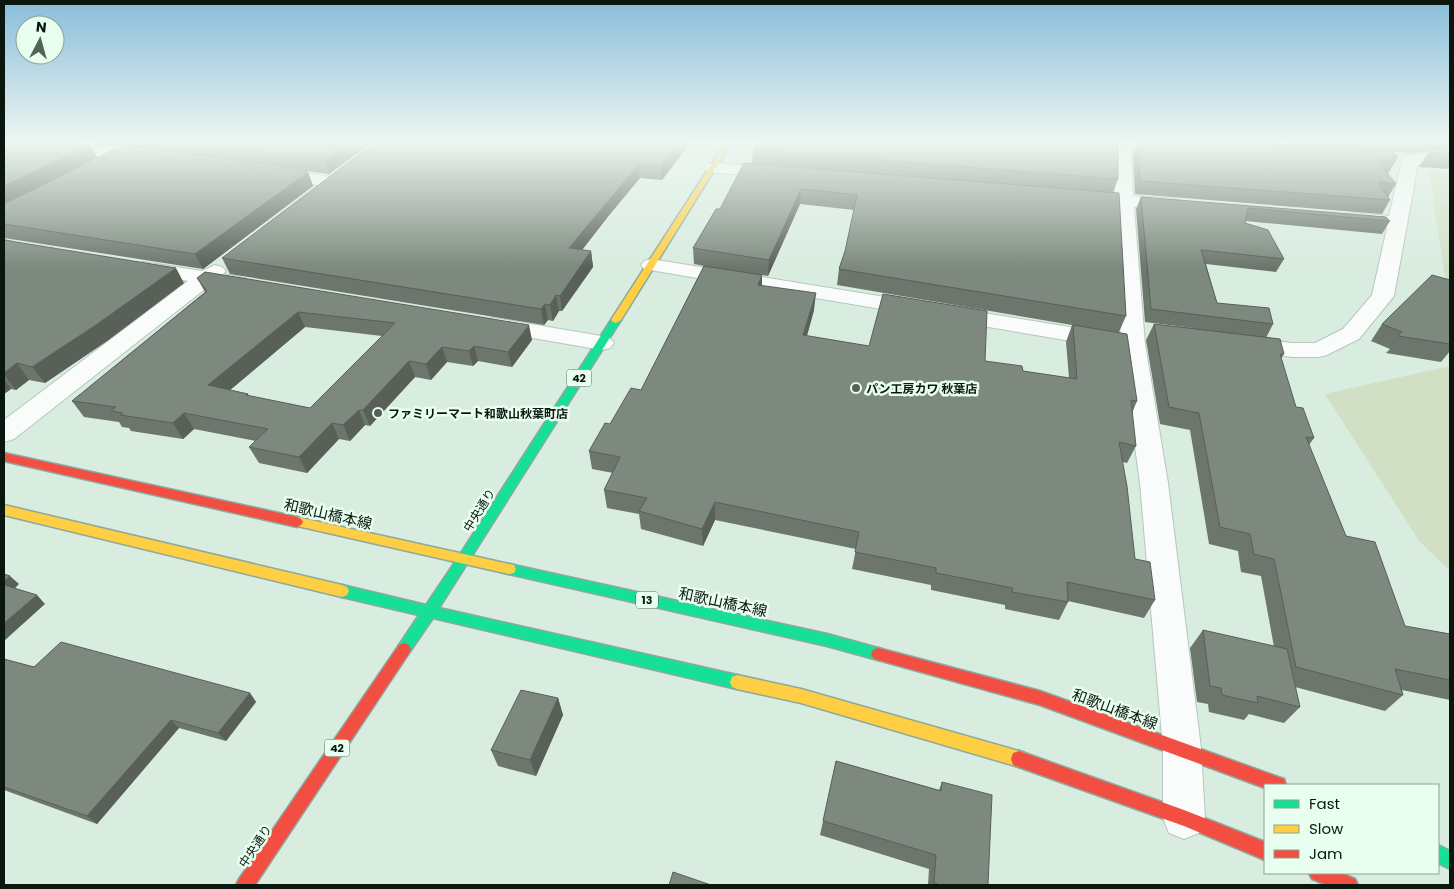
<svg xmlns="http://www.w3.org/2000/svg" width="1454" height="889" font-family="Poppins,'Noto Sans JP',sans-serif">
	<rect width="100%" height="100%" fill="#d8ecdf"/>
	<path fill="#d1e0c4" d="M1429 171 1450 173V310Z
		M1450 366V571L1420 542 1325 394Z"/>
	<g fill="none" stroke-linecap="round" stroke-linejoin="round">
		<g stroke="#b6c6bc" stroke-width="2">
			<path id="street" d="M26 143H71L144 153 150 154 152 158 150 162 144 163 34 148 28 146Z
				M1113 143H1129L1131 148 1133 196 1175 199 1182 201 1184 205 1182 209 1175 211 1134 207 1145 344 1168 483 1201 748 1205 818 1199 833 1184 839 1169 833 1163 818V748L1140 483 1121 344 1115 205 1075 201 1072 197 1075 193 1081 192 1115 194V148Z
				M1450 152V162L1418 164 1394 296 1359 339 1327 355 1319 357H1292L1238 349 1234 344 1238 339 1246 337 1292 343H1315L1343 329 1372 295 1387 228 1346 223 1343 219 1346 215 1353 213 1389 216 1402 160 1404 156Z
				M713 163 779 168 785 169 788 173 785 177 779 178 707 172 704 168 707 164Z
				M273 169 332 177 338 178 341 182 338 186 332 187 267 178 264 174 267 170Z
				M651 259 1107 333 1115 335 1119 340 1115 345 1107 347 644 269 641 265 644 261Z
				M143 262 202 271 215 265 222 267 226 271 223 274 245 278 248 283 245 288 237 289 210 285 14 439 4 442V420L188 281 136 272 133 268 136 264Z
				M494 318 602 336 610 338 614 343 610 348 602 350 486 330 482 325 486 320Z"/>
		</g>
		<g stroke="#8da89e" stroke-width="3">
			<path id="fast" d="M616 317 621 320 439 608 737 675 742 677 744 682 742 687 737 689 433 618 409 653 404 655 399 653 397 649 399 645 419 615 342 597 337 595 335 591 337 587 342 585 426 605 459 556 611 320Z
				M509 564 827 634 878 648 883 650 885 654 883 658 878 660 827 646 509 574 504 573 502 569 504 565Z
				M1438 845 1450 851V869L1438 863Z"/>
		</g>
		<g stroke="#8da89e" stroke-width="3">
			<path id="slow" d="M725 143H731L621 320 616 323 613 322 611 320Z
				M4 505 342 585 347 587 349 591 347 595 342 597 4 515Z
				M297 517 509 564 514 565 516 569 514 573 509 574 293 525 291 522 293 519Z
				M737 675 801 689 1019 751 1025 753 1027 759 1025 765 1019 767 801 703 737 689 732 687 730 682 732 677Z"/>
		</g>
		<g stroke="#8da89e" stroke-width="3">
			<path id="jam" d="M4 453 297 517 301 519 303 522 301 525 297 527 4 461Z
				M404 643 409 645 411 649 409 653 255 885H236L239 879 399 645Z
				M878 648 1040 691 1278 777 1284 779 1286 785H1265V788L1040 705 878 660 873 658 871 654 873 650Z
				M1019 751 1184 810 1265 842V860L1184 826 1013 765 1011 759 1013 753Z
				M1309 873H1341L1355 879 1358 885H1327L1312 879Z"/>
		</g>
		<use href="#street" fill="#f9fcfa" fill-rule="evenodd"/>
		<use href="#fast" fill="#16e098" fill-rule="evenodd"/>
		<use href="#slow" fill="#ffcf43" fill-rule="evenodd"/>
		<use href="#jam" fill="#f24e42" fill-rule="evenodd"/>
	</g>
	<path fill="#6c766c" fill-rule="evenodd" d="M4 143 98 158 308 172 313 186 203 269 4 238Z
		M89 143H371L329 174Z
		M690 143 662 180 640 178 610 214 582 250 591 251 593 267 562 311H559L553 321 548 320 544 325 230 274 222 258Z
		M1137 143 1372 150 1274 143H1450V150L1410 153 1393 152 1398 157 1388 174 1396 184 1388 197 1390 200 1382 214 1135 194 1133 155Z
		M753 150 1118 179 1113 192 1126 316 1119 332 1137 401 1132 413 1136 446 1127 463 1122 462 1135 559 1155 600 1144 618 1068 601V602L1059 620 1005 609V605L931 590V585L852 569 856 549 715 520 703 546 641 529 639 514 607 508 604 490 613 473 592 469 589 451 610 424 641 390 704 266 694 264 693 248 752 163ZM800 204 854 210 845 251 839 269 837 285 1072 325 1066 342 1069 378 1023 371 985 361 869 346 807 336 814 310 762 286V275L768 276Z
		M1450 151V169L1419 167 1428 153Z
		M1141 197 1390 221 1382 234 1245 221V223L1284 259 1276 272 1206 264 1217 303 1273 324 1266 338 1284 354 1281 359 1296 407 1314 438 1309 445 1346 536 1405 626 1450 634V700L1402 690 1403 695 1385 711 1295 687 1300 707 1284 723 1249 714 1244 720 1209 712 1208 704 1197 702 1190 648 1203 630 1274 647 1261 576 1241 572 1238 551 1209 544 1190 430 1160 424 1146 340 1154 324 1201 329 1145 322 1136 209Z
		M4 239 184 283 107 341 45 383 29 380 16 390 11 389 4 394Z
		M197 278 532 340 512 367 478 361 473 366 447 362 431 380 415 377 370 426 365 425 350 441 339 439 307 473 259 463 249 447 256 441 194 429 183 439 131 431 129 428 122 427 119 422 84 417 72 401 205 292ZM305 327 382 336 310 408 249 396 248 394 230 390Z
		M1450 280V351L1441 362 1386 353 1390 349 1371 341 1382 324Z
		M4 659 34 667 250 693 256 702 226 741 179 728 97 824 4 790Z
		M558 698 563 715 536 776 498 766 491 750Z
		M836 761 939 790 942 782 988 885H928L929 869 820 835Z"/>
	<path fill="#586058" d="M348 143H371L329 174 325 160Z
		M679 143H690L662 180 661 166Z
		M90 145 98 158 4 205V186Z
		M639 164 640 178 610 214 571 264 569 248Z
		M308 172 313 186 203 269 195 254Z
		M801 189 800 204 768 276 769 260Z
		M591 251 593 267 562 311 560 296Z
		M176 268 184 283 107 341 45 383 32 367Z
		M762 275V291L758 285Z
		M816 293 814 310 802 352 803 335Z
		M556 295 559 311 553 321 550 305Z
		M545 304 548 320 544 325 541 309Z
		M298 312 305 327 217 401 208 385Z
		M529 325 532 340 512 367 508 352Z
		M474 346 478 361 473 366 469 351Z
		M442 347 447 362 431 380 426 364Z
		M409 361 415 377 370 426 363 410Z
		M17 363 29 380 16 390 4 375V373Z
		M4 379 11 389 4 394Z
		M359 410 365 425 350 441 343 425Z
		M184 413 194 429 183 439 173 423Z
		M332 423 339 439 307 473 299 457Z
		M715 502V520L703 546 702 529Z
		M10 576 19 584 10 593 4 587V581Z
		M37 595 45 604 4 641V623Z
		M250 693 256 702 226 741 218 733Z
		M558 698 563 715 536 776 530 760Z
		M171 720 179 728 97 824 87 816Z"/>
	<path fill="#7d897e" stroke="#586058" fill-rule="evenodd" d="M4 143H79L90 145 4 186Z
		M188 143H348L325 160Z
		M374 143H679L661 166 639 164 569 248 591 251 560 296 556 295 550 305 545 304 541 309 222 258Z
		M757 143H1118V179L753 150Z
		M1138 143H1265L1393 152 1398 157 1390 156 1395 162 1377 160 1396 184 1378 182 1390 200 1140 181Z
		M117 148 308 172 195 254 4 224V204Z
		M1450 151V155L1428 153Z
		M744 163 1119 193 1126 316 839 269 845 251 857 195 801 189 769 260 693 248 716 209H720Z
		M1141 197 1386 217 1390 221 1248 208 1245 223 1268 230 1284 259 1201 250 1217 303 1269 308 1273 324 1151 309Z
		M4 240 176 268 96 325 32 367 17 363 4 373Z
		M704 266 762 275 758 285 816 293 803 335 869 346 883 294 987 311 985 361 1022 366 1023 371 1077 379 1073 325 1127 334 1137 401 1131 400 1136 446 1119 442 1127 486 1135 559 1150 562 1155 600 1067 582 1068 602 1012 592 1013 588 936 573V568L855 552 859 532 715 502 702 529 639 511 647 498 604 490 620 457 589 451 605 423 610 424 631 388 641 390Z
		M205 272 529 325 508 352 474 346 469 351 442 347 426 364 409 361 363 410H359L343 425 332 423 299 457 249 447 268 429 184 413 173 423 120 415 123 413 111 411 116 407 72 401 207 291 197 278ZM298 312 395 323 310 408 246 395 248 394 208 385Z
		M1432 275 1450 280V344L1398 336 1402 332 1382 324Z
		M1154 324 1280 339 1284 354H1280L1296 407 1303 408 1314 438 1306 437 1346 536 1375 542 1405 626 1450 634V680L1395 669 1403 695 1296 667 1274 559 1254 554 1250 534 1220 527 1199 413 1169 407Z
		M4 574 10 576 4 581Z
		M4 585 37 595 4 623Z
		M1203 630 1287 649 1300 707 1257 696 1258 703 1222 695 1221 688 1210 686Z
		M61 642 250 693 218 733 171 720 87 816 4 787V659L34 667Z
		M521 690 558 698 530 760 491 750Z
		M836 761 941 791 942 782 992 795 988 885H941L934 883 936 855 823 821Z
		M673 872 711 885H669Z"/>
	<linearGradient id="sky" x2="0" y2="1"><stop stop-color="#89bdda"/><stop offset="0.53" stop-color="#edf6f1"/><stop offset="1" stop-color="#edf6f1" stop-opacity="0"/></linearGradient>
	<rect width="1454" height="268" fill="url(#sky)"/>
	<g fill="#526258" stroke="#e8feef" stroke-width="2">
		<circle cx="856" cy="388" r="5"/>
		<circle cx="378" cy="413" r="5"/>
	</g>
	<g text-anchor="middle" dominant-baseline="central" stroke-width="5" stroke-linejoin="round" paint-order="stroke">
		<g fill="#e8feef" stroke="#4d5c52" stroke-width="1">
			<rect x="566.5" y="369.5" width="25" height="17" rx="4"/>
			<rect x="636" y="591.5" width="22" height="17" rx="4"/>
			<rect x="324.5" y="739.5" width="25" height="17" rx="4"/>
		</g>
		<g font-size="11" font-weight="bold" fill="#0a170f">
			<text x="579" y="378">42</text>
			<text x="647" y="600">13</text>
			<text x="337" y="748">42</text>
		</g>
		<g font-size="12" font-weight="bold" fill="#0a170f" stroke="#e8feef" text-anchor="start">
			<text x="866" y="388">パン工房カワ 秋葉店</text>
			<text x="388" y="413">ファミリーマート和歌山秋葉町店</text>
		</g>
		<g font-size="12" fill="#0a170f" stroke="#e8feef">
			<text transform="translate(479 510) rotate(-58)">中央通り</text>
			<text transform="translate(255 846) rotate(-56)">中央通り</text>
		</g>
		<g font-size="15" fill="#0a170f" stroke="#e8feef">
			<text transform="translate(328 514) rotate(13)">和歌山橋本線</text>
			<text transform="translate(723 602) rotate(12)">和歌山橋本線</text>
			<text transform="translate(1115 709) rotate(20)">和歌山橋本線</text>
		</g>
	</g>
	<rect width="1454" height="889" fill="none" stroke="#0a170f" stroke-width="10"/>
	<rect x="1264" y="784" width="175" height="90" fill="#e8feef" stroke="#8fa295"/>
	<rect x="1274" y="800" width="25" height="8" fill="#16e098" stroke="#8fa295"/>
	<text x="1309" y="809" font-size="15" fill="#0a170f">Fast</text>
	<rect x="1274" y="825" width="25" height="8" fill="#ffcf43" stroke="#8fa295"/>
	<text x="1309" y="834" font-size="15" fill="#0a170f">Slow</text>
	<rect x="1274" y="850" width="25" height="8" fill="#f24e42" stroke="#8fa295"/>
	<text x="1309" y="859" font-size="15" fill="#0a170f">Jam</text>
	<g transform="translate(40 40) rotate(6)"><circle r="24" fill="#e8feef" stroke="#8fa295"/>
	<path d="M0-4L9 19L0 12L-9 19Z" fill="#526258"/>
	<text y="-8" font-size="14" font-weight="bold" text-anchor="middle" fill="#0a170f">N</text>
	</g>
</svg>
